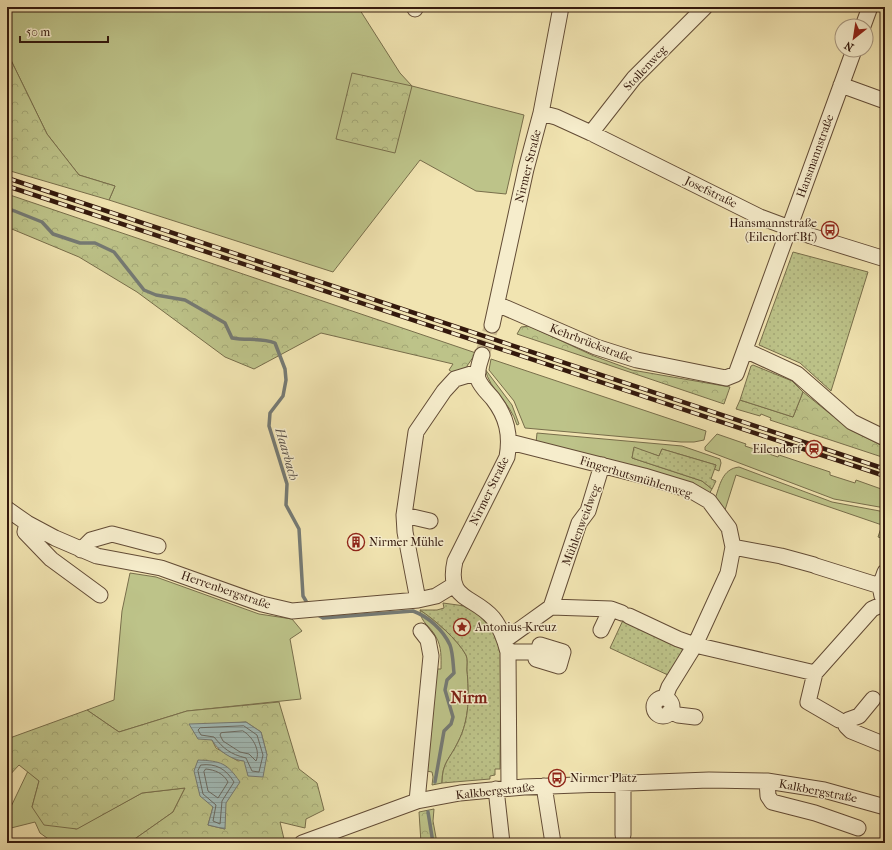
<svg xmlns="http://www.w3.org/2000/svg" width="892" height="850" font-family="'IM FELL French Canon',serif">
	<defs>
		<pattern id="forest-crowns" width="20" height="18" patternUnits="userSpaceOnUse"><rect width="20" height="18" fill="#bdc389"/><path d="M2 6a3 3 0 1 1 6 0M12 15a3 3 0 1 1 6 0" fill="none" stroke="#a3a775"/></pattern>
		<pattern id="park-dots" width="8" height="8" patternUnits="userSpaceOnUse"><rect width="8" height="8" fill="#bdc389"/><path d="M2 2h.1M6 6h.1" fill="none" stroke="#a3a775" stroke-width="1.8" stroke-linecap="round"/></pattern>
		<pattern id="water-rules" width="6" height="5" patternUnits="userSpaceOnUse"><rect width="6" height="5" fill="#a1bbb8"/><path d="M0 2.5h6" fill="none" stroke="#8ba09d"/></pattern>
	</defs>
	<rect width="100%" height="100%" fill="#f1e4b1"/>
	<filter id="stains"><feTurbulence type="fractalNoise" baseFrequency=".005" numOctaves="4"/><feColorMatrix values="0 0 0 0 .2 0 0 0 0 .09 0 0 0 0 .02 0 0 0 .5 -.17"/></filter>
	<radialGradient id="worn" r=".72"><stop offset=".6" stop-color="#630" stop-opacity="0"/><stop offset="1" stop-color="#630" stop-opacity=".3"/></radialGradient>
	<path fill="#bdc389" stroke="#786e4b" d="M7 7H358L400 73 412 86 524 115 506 194 476 191 420 160 333 272 109 200 115 186 79 175 47 134 7 52Z
		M491 359 706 431 704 440 694 442H681L525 428 514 401 489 370Z
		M485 369 512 405 519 424 517 425C510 401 490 391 485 369Z
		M537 433 682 446 720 459 721 463 719 471 714 469 716 465 662 449 659 456 634 448 632 458 702 481 712 489 709 494 536 443Z
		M717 434 746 444 745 446 778 457 779 455 830 472V475L855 483 856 480 884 490 883 503 885 504V508L834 499 705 450V447Z
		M739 467 832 502 885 512V539L878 537 882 525 736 475 725 510 715 499C720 485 722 469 739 467Z
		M130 573 156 577 259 614 292 619 302 631 290 639 301 699 187 711 119 732 87 710 114 700 122 611Z
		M420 610C434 619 458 640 466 655 468 659 467 665 467 670 469 694 470 719 458 742 450 759 442 762 442 783L432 785 433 777 432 772 426 771 437 669H441C441 658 442 647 436 637 430 625 421 624 420 610Z
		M28 771 39 781 32 807 76 829 142 793 185 788 173 812 129 843H54L40 833 35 822 7 829V815Z"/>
	<path fill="url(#forest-crowns)" stroke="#786e4b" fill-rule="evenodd" d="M7 52 47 134 79 175 115 186 109 200 7 170Z
		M352 73 412 86 395 153 336 139Z
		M7 194 476 353 467 366V370L454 373 449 370 453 364 321 333 254 369 225 357 137 292 79 257 7 227Z
		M529 326 594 356 632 370 730 387 724 404 517 334 521 327Z
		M803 392 849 429 885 447V458L770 420 771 418 761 414 760 416 736 409 740 400 793 417Z
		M279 702 299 769 317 783 324 810 306 819 305 828 280 822 284 839 276 843H129L173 812 185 788 142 793 77 829 44 825 32 807 39 781 19 765 7 778V739L87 710 119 732 187 711ZM246 722 261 732 267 755 238 761 216 748 212 740 221 724ZM213 807 225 829 208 825Z
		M434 809 433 821 437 843H421L419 812Z"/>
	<path fill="url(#park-dots)" stroke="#786e4b" d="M793 252 868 272 831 391 800 363 759 345Z
		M753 365 792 381 803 392 793 417 740 400 751 366Z
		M634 447 659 456 662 449 716 465 711 479 716 481 712 489 702 481 632 458Z
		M443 603 465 606 480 616 493 631 498 642 501 653 500 769H495V775L490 776V779L442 783C442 762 450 759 458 742 470 719 469 694 467 670 467 665 468 659 466 655 458 640 434 619 420 610H437L444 608Z
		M624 618 683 645 685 652 670 676 610 648Z"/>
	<path fill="url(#water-rules)" stroke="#757a74" d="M246 722 261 732 267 755 263 777 248 776 244 761C232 760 218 751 212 740L198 739 189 724Z
		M198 760C221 761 227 763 240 782L226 803 225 829 208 825 213 807 200 796 194 771Z"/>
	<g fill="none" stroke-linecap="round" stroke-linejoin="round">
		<path stroke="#6a6a62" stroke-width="1" d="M244 726 257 735 263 755 259 772 252 771 246 758C230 754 224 749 214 737L201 735 198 730 200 728Z
			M243 731C252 736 261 750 256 761L249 754 240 752 223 741 220 735 221 733Z
			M201 765C216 763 226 769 234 782L222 801 220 824 213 821 216 805 203 794 198 771Z
			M206 769C215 770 223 773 228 782L218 798 208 791 204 772Z"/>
		<path stroke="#757a74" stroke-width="3.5" d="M7 208 42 222 53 234 80 243H95L114 252 144 290 156 295 185 300 225 323 232 338C248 341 260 337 275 343L285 369 286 380 283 396 270 413 269 426 287 484 286 505 299 529 303 596 306 601
			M318 615 323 618 413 611C429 617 443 630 450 645 453 653 453 664 454 673L447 680 445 690 453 717 451 724 444 731 435 782
			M428 812 433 843"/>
		<path stroke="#cbbb90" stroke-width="15" stroke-dasharray="15 8" stroke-linecap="butt" d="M482 355 492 325"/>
		<g stroke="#634c36" stroke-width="17">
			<path id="minor" d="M415 9V7
				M863 26 870 7
				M841 85 885 101
				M541 113 556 117 591 133 760 217 811 236 885 259
				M591 133 634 78 705 7
				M497 304 596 347 637 360 726 378 736 374 854 50
				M492 325 526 169 541 113 561 7
				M745 350 797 374 852 422 885 438
				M482 355C480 362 476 371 478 379 481 387 488 393 493 399 507 417 511 435 507 457L455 561C446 601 473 595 493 618 501 628 505 640 508 652L509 788
				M510 442 644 476 690 490 709 501 729 528 733 547 728 573 695 645 669 687 665 698
				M7 509 27 523 55 538 97 556 161 568 262 604 292 611 418 600 436 596 454 585
				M404 515 430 521
				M27 523 25 532 51 559 100 595
				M733 547 781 556 814 565
				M81 550 91 540 112 534 158 546
				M816 566 880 586
				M882 596 880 586 885 572
				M418 600 405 532 404 515 416 432 444 391 455 379 478 372
				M551 607 611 609 622 613
				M629 616 678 639 695 645 815 673
				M601 630 611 609
				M505 640 551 607 579 523 588 511 602 465
				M508 652H538L536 659 559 666 563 652 540 645 538 652
				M654 707a9 9 0 1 1 18 0a9 9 0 1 1-18 0Z
				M670 711 678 715 695 717
				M839 720 808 702 815 673 872 609 883 604
				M848 720 859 716 873 699
				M846 726 851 731 883 744
				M767 781 768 796 772 802 815 813 858 828
				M544 786 553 843
				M496 789 502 843
				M417 801 431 656 428 640 421 631
				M623 835V783
				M302 843 417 801 460 793 524 787 709 780 767 781 824 790 885 807"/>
		</g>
		<use href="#minor" stroke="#f6edcc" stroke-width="15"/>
		<g stroke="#34190d" stroke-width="4.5">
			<path id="rail" d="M7 178 885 469
				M7 186 885 476"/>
		</g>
		<use href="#rail" stroke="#f6edcc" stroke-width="3" stroke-dasharray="9" stroke-linecap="butt"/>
	</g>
	<defs>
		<g id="bus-ring" transform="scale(0.9)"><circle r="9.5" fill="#f6edcc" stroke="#8f2418" stroke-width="1.5"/><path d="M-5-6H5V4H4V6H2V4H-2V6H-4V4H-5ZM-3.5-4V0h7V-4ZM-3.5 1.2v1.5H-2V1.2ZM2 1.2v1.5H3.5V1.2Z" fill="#8f2418"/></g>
		<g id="station-ring" transform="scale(0.9)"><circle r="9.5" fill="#f6edcc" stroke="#8f2418" stroke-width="1.5"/><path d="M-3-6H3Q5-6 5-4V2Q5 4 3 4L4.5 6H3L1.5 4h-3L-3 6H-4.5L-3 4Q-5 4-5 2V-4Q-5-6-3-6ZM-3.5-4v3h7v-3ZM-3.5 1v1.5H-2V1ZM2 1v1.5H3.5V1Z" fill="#8f2418"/></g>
		<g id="building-ring" transform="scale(0.9)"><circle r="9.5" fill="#f6edcc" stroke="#8f2418" stroke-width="1.5"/><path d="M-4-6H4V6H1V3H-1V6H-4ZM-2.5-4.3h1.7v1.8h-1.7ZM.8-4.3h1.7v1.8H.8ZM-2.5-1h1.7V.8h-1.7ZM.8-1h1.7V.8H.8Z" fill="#8f2418"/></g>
		<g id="sight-ring" transform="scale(0.9)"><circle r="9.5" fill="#f6edcc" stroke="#8f2418" stroke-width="1.5"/><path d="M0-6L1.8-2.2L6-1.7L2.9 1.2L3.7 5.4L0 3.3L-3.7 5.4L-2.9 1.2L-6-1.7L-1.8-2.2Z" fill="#8f2418"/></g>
	</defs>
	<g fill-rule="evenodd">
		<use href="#bus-ring" x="830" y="230"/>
		<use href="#station-ring" x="814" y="449"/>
		<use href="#building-ring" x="356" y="542"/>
		<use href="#sight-ring" x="462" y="627"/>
		<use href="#bus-ring" x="557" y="778"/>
	</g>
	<g text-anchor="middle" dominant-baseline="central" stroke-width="3" stroke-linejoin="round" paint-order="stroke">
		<g font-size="12" fill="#34190d" stroke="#f6edcc">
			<text transform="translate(645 68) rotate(-47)">Stollenweg</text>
			<text transform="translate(815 156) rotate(-70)">Hansmannstraße</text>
			<text transform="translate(528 166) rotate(-76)">Nirmer Straße</text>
			<text transform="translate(711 192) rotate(26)">Josefstraße</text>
			<text transform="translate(591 343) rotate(21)">Kehrbrückstraße</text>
			<text transform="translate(636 477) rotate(17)">Fingerhutsmühlenweg</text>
			<text transform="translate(489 491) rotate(-64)">Nirmer Straße</text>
			<text transform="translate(581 525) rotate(-69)">Mühlenweidweg</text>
			<text transform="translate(226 590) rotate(19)">Herrenbergstraße</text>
			<text transform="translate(495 791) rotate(-6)">Kalkbergstraße</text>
			<text transform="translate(818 791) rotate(11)">Kalkbergstraße</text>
		</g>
		<g font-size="12" fill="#34190d" stroke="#f6edcc" text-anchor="start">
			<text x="817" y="223" text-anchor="end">Hansmannstraße<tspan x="817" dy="14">(Eilendorf Bf.)</tspan></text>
			<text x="801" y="449" text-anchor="end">Eilendorf</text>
			<text x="369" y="542">Nirmer Mühle</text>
			<text x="475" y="627">Antonius-Kreuz</text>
			<text x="570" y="778">Nirmer Platz</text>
		</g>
		<g font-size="13" font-style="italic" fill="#5a5249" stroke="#f6edcc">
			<text transform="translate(287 454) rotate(74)">Haarbach</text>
		</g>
		<g font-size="16" font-weight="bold" fill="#7a1f14" stroke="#f6edcc">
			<text x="469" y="697">Nirm</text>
		</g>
	</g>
	<rect width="892" height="850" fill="none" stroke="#f1e4b1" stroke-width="24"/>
	<rect x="8" y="8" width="876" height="834" fill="none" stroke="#34190d" stroke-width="2"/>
	<rect x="12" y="12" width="868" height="826" fill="none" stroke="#34190d"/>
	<g transform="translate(854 38) rotate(210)"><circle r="19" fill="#f6edcc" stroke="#a89880"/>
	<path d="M0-3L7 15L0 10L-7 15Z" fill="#8f2418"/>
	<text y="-6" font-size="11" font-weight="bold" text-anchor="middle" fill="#34190d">N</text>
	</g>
	<path d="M20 36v6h88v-6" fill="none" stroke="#34190d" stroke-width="2"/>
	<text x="26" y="36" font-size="12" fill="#34190d" stroke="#f6edcc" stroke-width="3" paint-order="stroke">50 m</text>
	<rect width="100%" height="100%" filter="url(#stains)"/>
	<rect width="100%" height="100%" fill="url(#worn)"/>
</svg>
